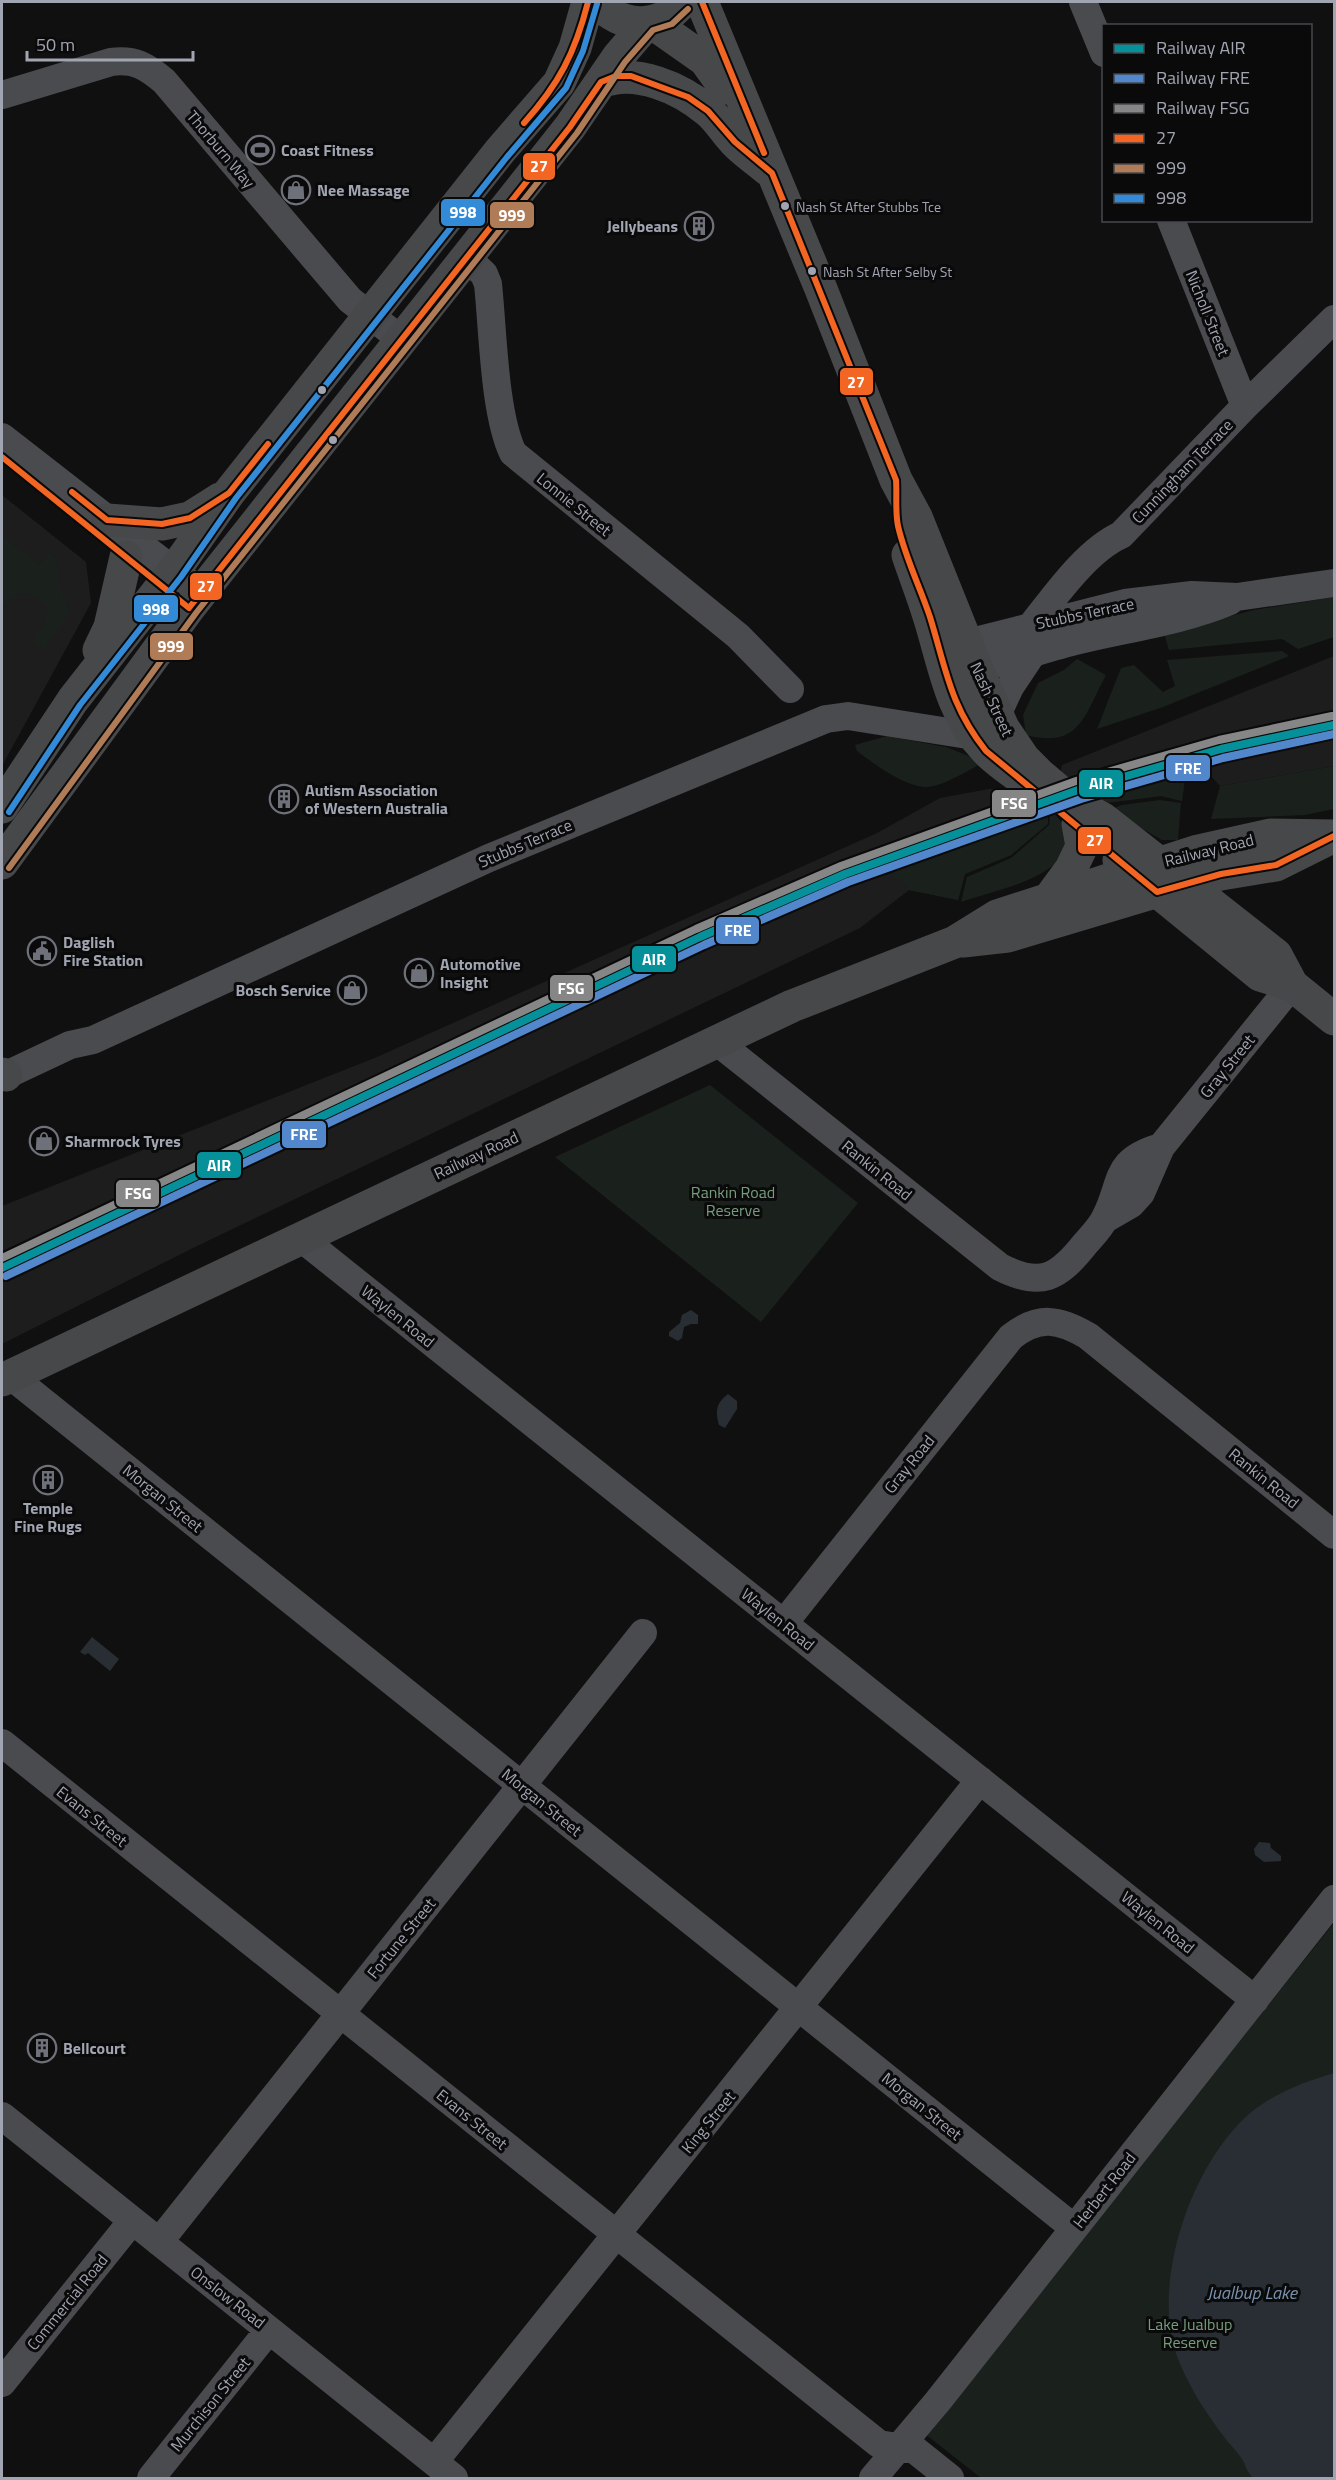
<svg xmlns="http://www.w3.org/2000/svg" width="1336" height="2480" font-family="'Titillium Web',sans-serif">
	<rect width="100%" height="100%" fill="#101010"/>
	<path fill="#1d1d1e" d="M2 495 86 562 91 603 2 766Z
		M1334 656V766L1220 786 1202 766 1186 771 1182 801 1161 796 1105 803 1084 795 1060 774 1062 765Z
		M989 789H1020L1044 808 1048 807V824L1011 855 965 874 958 900 909 890 860 928 191 1249 2 1344V1206L377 1057 877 833 940 798Z"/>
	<path fill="#1a201b" d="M2 536 39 565 51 551 59 564 58 583 70 612 44 650 33 641C48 619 59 601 23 593L8 601 2 610Z
		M1334 597V637L1298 649 1282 639 1169 650 1164 633 1254 610Z
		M1282 651 1289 656 1163 707 1097 729 1121 668 1134 665 1163 692 1175 686 1167 660Z
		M1077 659 1106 675C1084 716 1080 749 1026 735L1023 715 1038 683 1064 670Z
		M887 736 946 747 984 762C971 769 939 789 923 787 899 783 876 765 857 751L855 745Z
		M1334 766V809L1305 815 1211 819 1220 786Z
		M1186 771 1182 801 1161 796 1105 803 1084 795 1131 781Z
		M1160 800 1181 803 1178 840H1162L1109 810 1122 805Z
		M1048 807V824L1011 855 965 874 958 900 909 890 900 879 885 874 882 869Z
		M1052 810 1062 823 1068 849C1048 882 995 890 961 902L967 877 1011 858 1049 825 1050 811Z
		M710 1085 858 1203 761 1322 555 1157Z
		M1334 1923V2478H981L925 2434Z"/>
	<path fill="#282e34" d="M691 1310 698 1315V1324H691L684 1327 682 1338 678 1341 669 1336V1332L680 1323 682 1315Z
		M728 1394 737 1401V1409L725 1428 719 1425C715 1411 716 1403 728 1394Z
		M92 1637 119 1659 110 1671 88 1653 85 1655 80 1652Z
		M1259 1842 1270 1843 1271 1848 1281 1856V1861L1264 1862 1255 1855 1254 1849Z
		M1334 2073V2478H1253C1247 2472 1246 2466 1242 2459 1236 2450 1228 2443 1222 2434 1203 2409 1183 2377 1174 2347 1154 2274 1193 2163 1249 2114 1274 2093 1304 2082 1334 2073Z"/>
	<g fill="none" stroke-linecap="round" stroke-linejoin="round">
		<path stroke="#4a4b4f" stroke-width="28" d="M1083 2 1104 53
			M2 95 111 62C135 59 146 66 164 81L350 300 402 340
			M1171 220 1245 406
			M467 258 484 274 488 284C493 331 494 413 513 453L738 636 790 689
			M2 437 192 585
			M1032 625C1055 596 1087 550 1121 535L1245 406 1334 319
			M947 654 967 643 1125 603 1192 595 1237 597 1334 583
			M956 672C998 666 1038 650 1080 640 1130 628 1182 621 1230 601
			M997 715 1010 687 1032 654
			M716 1041 1000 1267C1041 1288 1058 1278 1085 1244 1092 1236 1101 1227 1105 1218 1124 1182 1112 1161 1161 1147
			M2 1077 70 1045 93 1040 489 858 826 719 848 716 974 736
			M1105 1219 1131 1204 1141 1193 1161 1147 1292 985
			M301 1238 1255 2000
			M11 1376 1074 2228
			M784 1623 1011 1337C1039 1315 1059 1319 1088 1336L1334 1535
			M2 1743 879 2444 915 2450 950 2478
			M2 2116 454 2478
			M159 2242 643 1633
			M2 2383 132 2221
			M434 2462 980 1780
			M151 2478 269 2330
			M873 2478 938 2401 1334 1899"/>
		<path stroke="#47484a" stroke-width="33" d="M598 2C621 29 660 30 682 2
			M702 2 821 289 896 480 916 517 977 669 1003 728 1024 759 1039 774 1072 802 1103 819 1276 955 1292 985
			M651 22 705 60 725 88
			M601 82C636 68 680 88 708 111 719 120 725 132 735 142 744 152 757 160 767 169
			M107 520 162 524 190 518 220 499
			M908 555C915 576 923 596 929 616 944 663 950 712 986 750 998 763 1015 773 1029 784
			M99 650 110 627 126 557
			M2 807 73 700 174 571 229 493 500 151 559 83 575 48 588 2
			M1119 860 1260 975 1292 985 1334 1019
			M2 863 189 608 570 127 618 57 648 22
			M1049 899 1071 869 1082 846 1078 824
			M963 941 1008 936 1185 883 1221 874 1276 865 1330 838
			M2 1074 6 1075
			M2 1380 792 1006 955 942 997 916 1198 851 1270 835 1334 836"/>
		<g stroke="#0a0a0b" stroke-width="10">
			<path id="bus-1" d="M702 2 764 153
				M524 123C559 84 575 53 588 2
				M2 457 189 608 570 127 601 82 616 76H631L688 97 708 111 735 142 772 173 896 480C897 495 895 512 898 526 905 557 920 587 930 617 946 669 950 706 986 751L1157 892 1221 874 1276 865 1334 836
				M72 492 107 520 162 524 190 518 229 493 268 444"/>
		</g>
		<g stroke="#0a0a0b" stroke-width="10">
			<path id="bus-2" d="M9 868 196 613 577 133 625 62 653 30 672 24 688 9"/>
		</g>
		<g stroke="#0a0a0b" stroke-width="10">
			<path id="bus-3" d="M9 812 80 705 181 577 236 498 507 157 566 88 583 51 597 4"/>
		</g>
		<use href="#bus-1" stroke="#f26522" stroke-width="6"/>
		<use href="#bus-2" stroke="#b07c57" stroke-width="6"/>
		<use href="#bus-3" stroke="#338bd7" stroke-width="6"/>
		<g stroke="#0a0a0b" stroke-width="12">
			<path id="rail-1" d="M2 1268 700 937 845 874 1078 790 1221 749 1334 725"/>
		</g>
		<g stroke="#0a0a0b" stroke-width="12">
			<path id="rail-2" d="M6 1276 704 945 848 882 1081 799 1223 758 1334 734"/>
		</g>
		<g stroke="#0a0a0b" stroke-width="12">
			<path id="rail-3" d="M2 1258 696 929 841 866 1076 781 1219 740 1332 716"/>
		</g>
		<use href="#rail-1" stroke="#06919a" stroke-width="8"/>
		<use href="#rail-2" stroke="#5387cc" stroke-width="8"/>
		<use href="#rail-3" stroke="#868686" stroke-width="8"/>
	</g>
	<defs>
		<g id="stadium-ring" transform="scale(1.5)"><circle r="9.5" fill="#0a0a0b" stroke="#6e7179" stroke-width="1.5"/><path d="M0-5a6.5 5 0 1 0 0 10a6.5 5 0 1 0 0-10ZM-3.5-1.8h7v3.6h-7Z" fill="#6e7179"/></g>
		<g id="shop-ring" transform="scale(1.5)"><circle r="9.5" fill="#0a0a0b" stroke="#6e7179" stroke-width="1.5"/><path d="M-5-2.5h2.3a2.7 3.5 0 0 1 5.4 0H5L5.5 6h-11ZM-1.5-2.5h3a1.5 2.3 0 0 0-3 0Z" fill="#6e7179"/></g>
		<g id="building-ring" transform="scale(1.5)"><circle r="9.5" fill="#0a0a0b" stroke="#6e7179" stroke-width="1.5"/><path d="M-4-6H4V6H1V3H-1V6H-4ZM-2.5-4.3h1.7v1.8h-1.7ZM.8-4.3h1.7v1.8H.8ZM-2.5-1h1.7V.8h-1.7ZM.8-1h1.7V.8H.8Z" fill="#6e7179"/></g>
		<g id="civic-ring" transform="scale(1.5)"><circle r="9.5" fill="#0a0a0b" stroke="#6e7179" stroke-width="1.5"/><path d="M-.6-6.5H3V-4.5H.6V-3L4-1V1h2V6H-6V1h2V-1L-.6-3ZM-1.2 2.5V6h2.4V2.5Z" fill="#6e7179"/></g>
	</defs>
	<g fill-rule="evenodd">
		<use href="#stadium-ring" x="260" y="150"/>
		<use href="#shop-ring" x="296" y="190"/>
		<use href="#building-ring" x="699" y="226"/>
		<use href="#building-ring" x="284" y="799"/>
		<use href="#civic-ring" x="42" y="951"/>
		<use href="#shop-ring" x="419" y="973"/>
		<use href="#shop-ring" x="352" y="990"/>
		<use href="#shop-ring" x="44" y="1141"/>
		<use href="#building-ring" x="48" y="1480"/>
		<use href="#building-ring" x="42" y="2048"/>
	</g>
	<g fill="#a1a5b1" stroke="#0a0a0b" stroke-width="2">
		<circle cx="785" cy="206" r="5"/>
		<circle cx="812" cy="271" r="5"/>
		<circle cx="322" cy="390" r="5"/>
		<circle cx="333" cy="440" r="5"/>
	</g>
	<g text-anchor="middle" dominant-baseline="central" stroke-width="6" stroke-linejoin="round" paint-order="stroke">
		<g font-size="14" fill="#a1a5b1" stroke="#0a0a0b" text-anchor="start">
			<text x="796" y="206">Nash St After Stubbs Tce</text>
			<text x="823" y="271">Nash St After Selby St</text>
		</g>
		<g font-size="16" fill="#a1a5b1" stroke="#0a0a0b">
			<text transform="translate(221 149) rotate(50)">Thorburn Way</text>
			<text transform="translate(1208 313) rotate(68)">Nicholl Street</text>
			<text transform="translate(1182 471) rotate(-46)">Cunningham Terrace</text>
			<text transform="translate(574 504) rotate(39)">Lonnie Street</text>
			<text transform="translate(1085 613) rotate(-12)">Stubbs Terrace</text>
			<text transform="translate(992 699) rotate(65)">Nash Street</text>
			<text transform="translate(525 843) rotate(-23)">Stubbs Terrace</text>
			<text transform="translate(1209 850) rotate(-14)">Railway Road</text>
			<text transform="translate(1227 1066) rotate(-51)">Gray Street</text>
			<text transform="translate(476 1155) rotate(-25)">Railway Road</text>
			<text transform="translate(877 1170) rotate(39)">Rankin Road</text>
			<text transform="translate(398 1316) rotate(39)">Waylen Road</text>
			<text transform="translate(909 1464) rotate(-51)">Gray Road</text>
			<text transform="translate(1264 1478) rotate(39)">Rankin Road</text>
			<text transform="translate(163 1498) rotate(39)">Morgan Street</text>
			<text transform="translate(778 1619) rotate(39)">Waylen Road</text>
			<text transform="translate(542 1802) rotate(39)">Morgan Street</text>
			<text transform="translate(92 1816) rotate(39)">Evans Street</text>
			<text transform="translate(1158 1922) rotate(39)">Waylen Road</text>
			<text transform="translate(401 1938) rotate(-51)">Fortune Street</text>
			<text transform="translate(922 2106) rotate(39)">Morgan Street</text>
			<text transform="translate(472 2119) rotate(39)">Evans Street</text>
			<text transform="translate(708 2122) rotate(-51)">King Street</text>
			<text transform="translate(1104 2190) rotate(-52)">Herbert Road</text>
			<text transform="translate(228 2297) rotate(38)">Onslow Road</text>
			<text transform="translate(67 2302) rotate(-51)">Commercial Road</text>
			<text transform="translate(210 2404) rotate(-51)">Murchison Street</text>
		</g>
		<g font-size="16" font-weight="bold" fill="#a1a5b1" stroke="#0a0a0b" text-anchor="start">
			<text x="281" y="150">Coast Fitness</text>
			<text x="317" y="190">Nee Massage</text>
			<text x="678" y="226" text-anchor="end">Jellybeans</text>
			<text x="305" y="790">Autism Association<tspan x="305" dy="18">of Western Australia</tspan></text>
			<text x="63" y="942">Daglish<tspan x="63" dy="18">Fire Station</tspan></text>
			<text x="440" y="964">Automotive<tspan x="440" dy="18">Insight</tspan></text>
			<text x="331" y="990" text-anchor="end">Bosch Service</text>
			<text x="65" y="1141">Sharmrock Tyres</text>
			<text x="48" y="1508" text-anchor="middle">Temple<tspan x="48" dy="18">Fine Rugs</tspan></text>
			<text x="63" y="2048">Bellcourt</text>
		</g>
		<g font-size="16" fill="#789c7d" stroke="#0a0a0b">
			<text x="733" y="1192">Rankin Road<tspan x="733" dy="18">Reserve</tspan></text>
			<text x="1190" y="2324">Lake Jualbup<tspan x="1190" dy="18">Reserve</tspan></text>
		</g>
		<g font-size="18" font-style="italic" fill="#7890ac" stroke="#0a0a0b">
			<text x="1252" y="2292">Jualbup Lake</text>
		</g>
	</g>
	<g stroke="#0a0a0b" stroke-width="2">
		<rect x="522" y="152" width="34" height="29" rx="6" fill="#f26522"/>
		<rect x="440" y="198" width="46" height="29" rx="6" fill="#338bd7"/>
		<rect x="489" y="201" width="46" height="28" rx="6" fill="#b07c57"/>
		<rect x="839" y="367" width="35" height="29" rx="6" fill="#f26522"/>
		<rect x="189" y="572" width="34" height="29" rx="6" fill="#f26522"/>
		<rect x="133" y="594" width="46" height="29" rx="6" fill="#338bd7"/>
		<rect x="149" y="632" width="45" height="29" rx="6" fill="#b07c57"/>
		<rect x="1165" y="754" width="46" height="28" rx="6" fill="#5387cc"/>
		<rect x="1078" y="769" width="46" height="29" rx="6" fill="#06919a"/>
		<rect x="991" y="789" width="46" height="29" rx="6" fill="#868686"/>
		<rect x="1077" y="826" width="35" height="29" rx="6" fill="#f26522"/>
		<rect x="715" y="916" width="45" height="29" rx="6" fill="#5387cc"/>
		<rect x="631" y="945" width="46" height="28" rx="6" fill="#06919a"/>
		<rect x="549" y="974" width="45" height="28" rx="6" fill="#868686"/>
		<rect x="281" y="1120" width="46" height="29" rx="6" fill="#5387cc"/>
		<rect x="196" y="1151" width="46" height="28" rx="6" fill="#06919a"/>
		<rect x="115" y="1179" width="45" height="29" rx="6" fill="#868686"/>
	</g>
	<g font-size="16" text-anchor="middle" font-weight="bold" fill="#fff">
		<text x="539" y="172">27</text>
		<text x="463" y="218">998</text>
		<text x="512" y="221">999</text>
		<text x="856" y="388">27</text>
		<text x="206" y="592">27</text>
		<text x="156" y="615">998</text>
		<text x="171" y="652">999</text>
		<text x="1188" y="774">FRE</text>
		<text x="1101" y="789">AIR</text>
		<text x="1014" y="809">FSG</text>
		<text x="1095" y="846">27</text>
		<text x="738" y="936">FRE</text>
		<text x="654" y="965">AIR</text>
		<text x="571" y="994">FSG</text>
		<text x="304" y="1140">FRE</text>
		<text x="219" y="1171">AIR</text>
		<text x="138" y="1199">FSG</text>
	</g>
	<rect width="1336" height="2480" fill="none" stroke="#a1a5b1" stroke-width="6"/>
	<rect x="1102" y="24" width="210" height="198" fill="#0a0a0b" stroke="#46484d" stroke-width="1.5"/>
	<rect x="1114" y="44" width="30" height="9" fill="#06919a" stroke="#46484d" stroke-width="1.5"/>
	<text x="1156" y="54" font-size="18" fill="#a1a5b1">Railway AIR</text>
	<rect x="1114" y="74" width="30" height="9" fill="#5387cc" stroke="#46484d" stroke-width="1.5"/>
	<text x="1156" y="84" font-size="18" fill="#a1a5b1">Railway FRE</text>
	<rect x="1114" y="104" width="30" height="9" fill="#868686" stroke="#46484d" stroke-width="1.5"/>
	<text x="1156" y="114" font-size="18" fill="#a1a5b1">Railway FSG</text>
	<rect x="1114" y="134" width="30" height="9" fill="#f26522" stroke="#46484d" stroke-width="1.5"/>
	<text x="1156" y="144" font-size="18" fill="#a1a5b1">27</text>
	<rect x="1114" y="164" width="30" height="9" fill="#b07c57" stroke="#46484d" stroke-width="1.5"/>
	<text x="1156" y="174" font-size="18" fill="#a1a5b1">999</text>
	<rect x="1114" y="194" width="30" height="9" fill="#338bd7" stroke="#46484d" stroke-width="1.5"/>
	<text x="1156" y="204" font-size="18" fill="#a1a5b1">998</text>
	<path d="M27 51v9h166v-9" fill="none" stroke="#a1a5b1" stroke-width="3"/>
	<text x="36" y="51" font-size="18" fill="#a1a5b1" stroke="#0a0a0b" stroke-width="4.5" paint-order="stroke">50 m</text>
</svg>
